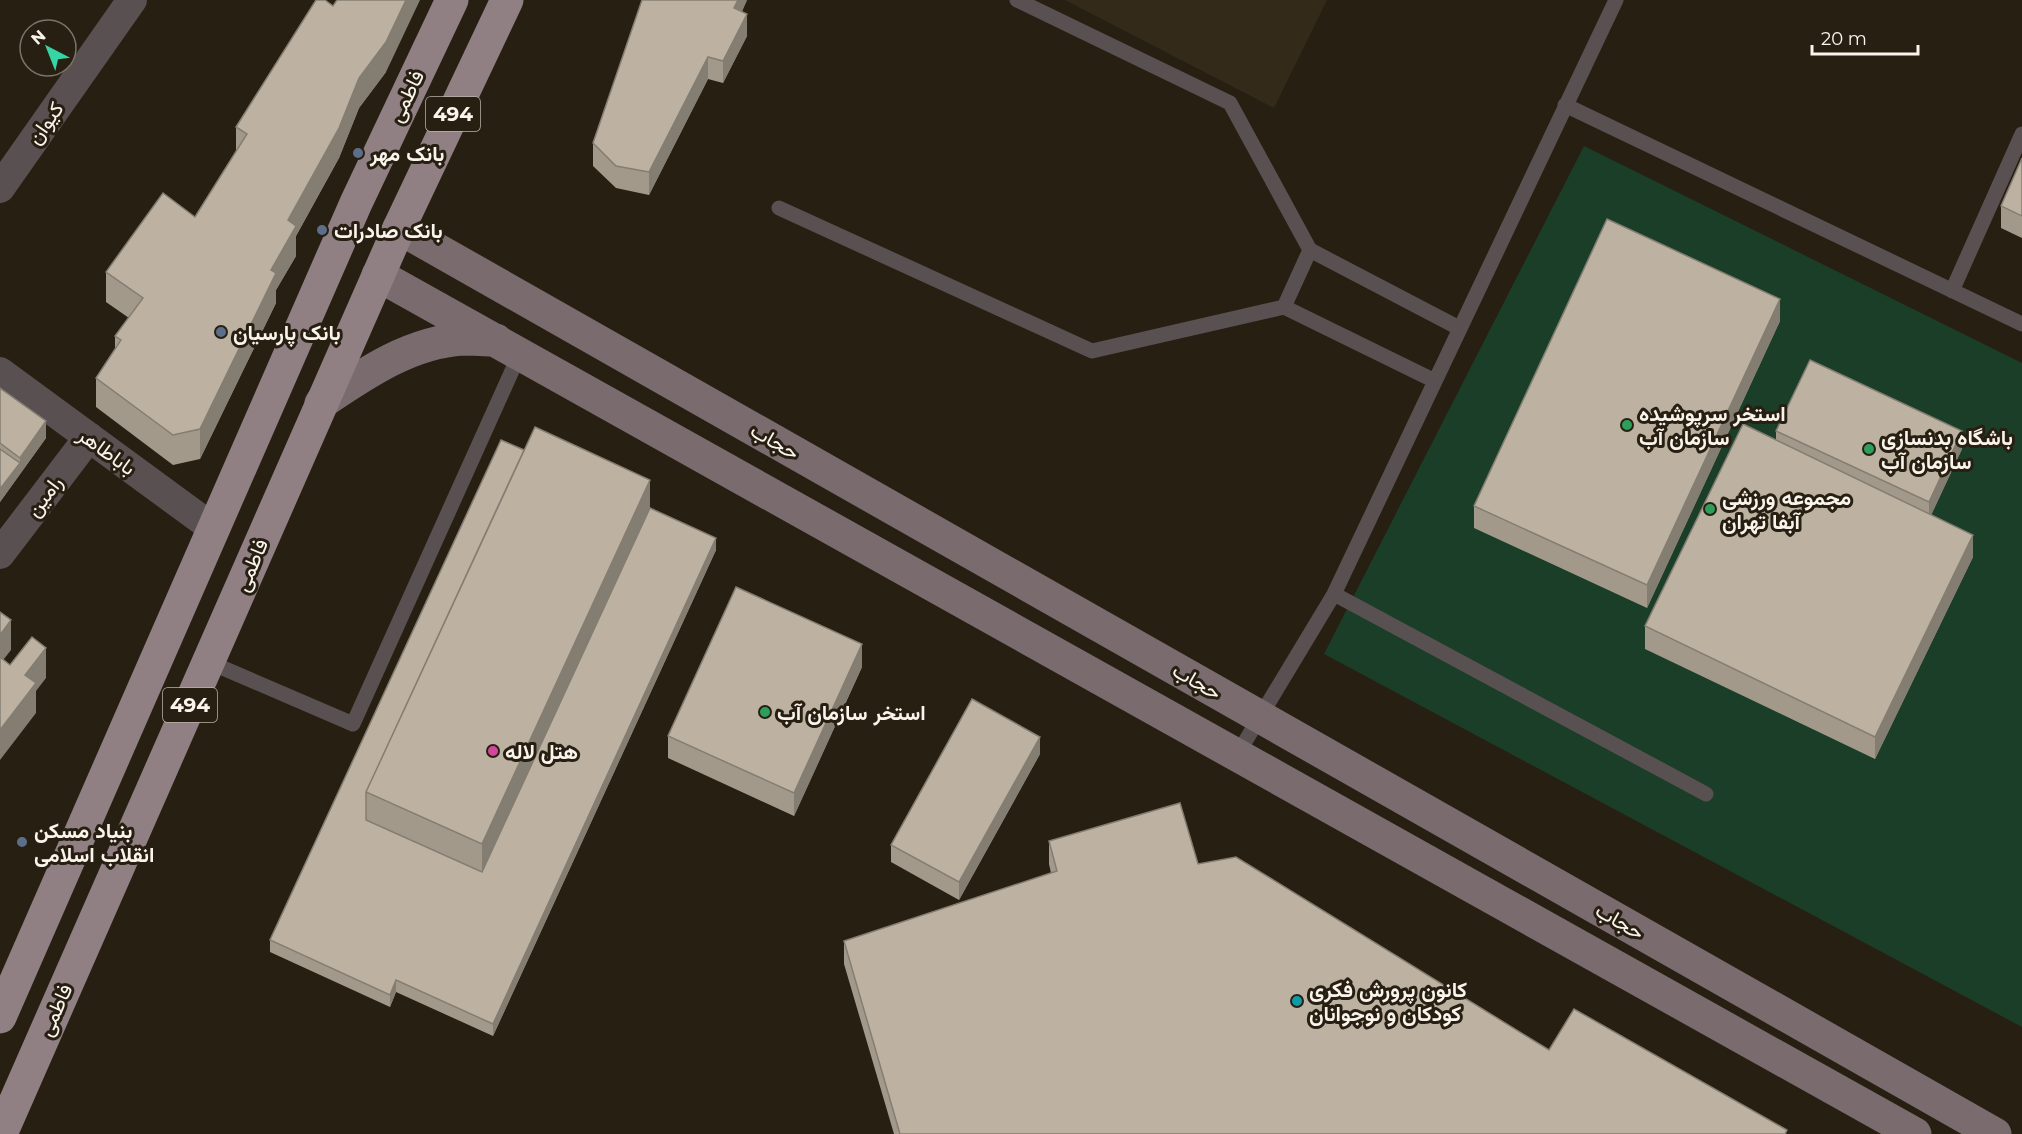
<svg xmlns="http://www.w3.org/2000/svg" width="2022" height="1134" font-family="Montserrat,Vazirmatn,sans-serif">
	<rect width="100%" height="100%" fill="#271f12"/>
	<path fill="#342a1a" d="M1065 0H1327L1274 108Z"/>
	<path fill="#1a3e28" d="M1584 146 2022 363V1027L1324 654Z"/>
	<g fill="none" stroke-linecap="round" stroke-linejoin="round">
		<path stroke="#595052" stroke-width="15" d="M1017 0 1230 103 1310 250 1459 328
			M1565 105 2022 324
			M779 208 1092 351 1284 307 1435 381
			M1952 291 2022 134
			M1284 307 1310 250
			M1334 594 1706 794
			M209 662 353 724 520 353
			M1237 755 1334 594 1616 0"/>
		<path stroke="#595052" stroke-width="30" d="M0 188 132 0
			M0 372 214 529
			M0 554 89 437"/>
		<path stroke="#796b6e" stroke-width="33" d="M399 228 1995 1134
			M378 275 1915 1134
			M321 403C364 374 410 342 463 339 474 339 485 340 496 340"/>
		<path stroke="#918083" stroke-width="33" d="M0 1017 356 203 452 0
			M1 1134 399 228 507 0"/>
	</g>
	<path fill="#a3998b" d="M747 0 742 11 747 36 723 83 708 79 649 195 616 188 593 166V143Z
		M333 6 386 72 359 108 339 158 296 236V256L276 290V303L200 459 173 465 96 407V378L115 349V336L129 318 106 302V272L195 217 236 151V127Z
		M2022 158V238L2001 228V206Z
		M1780 321 1647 608 1474 528V506Z
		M0 388 46 438 0 502Z
		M1776 431 1962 449 1931 515 1973 557 1875 759 1645 649V626L1776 440Z
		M501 440 650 508 716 550 493 1036 396 992 390 1007 270 952V940Z
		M862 667 794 816 668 758V736Z
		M1040 754 959 900 891 862V845Z
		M1049 841 1198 864 1549 1050 1787 1134H894L844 964V941L1051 873 1049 864Z"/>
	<path fill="#847d71" d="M406 0H420L386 72 359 108 339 158 296 236V256L276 290V303L200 459V429L271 270 288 220 359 78Z
		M738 0H747L734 30V8Z
		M747 14V36L723 83V61Z
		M708 57V79L649 195V172Z
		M1780 299V321L1647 608V585Z
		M46 421V438L0 502V484L20 463V458Z
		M1962 431V449L1929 520V502Z
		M650 480V520L482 885V844Z
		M1973 535V557L1875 759V737Z
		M716 538V550L493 1036V1024Z
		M11 620V650L0 664V635Z
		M862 644V667L794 816V793Z
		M46 648V678L36 691V713L0 760V730L25 675Z
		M1040 737V754L959 900V882Z
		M396 980V992L390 1007V995Z"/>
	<path fill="#bdb2a2" stroke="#847d71" stroke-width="1.5" d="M316 0H325L333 6 337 0H406L386 42 359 78 339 128 288 220 296 226 271 270 276 273 200 429 173 435 96 378 121 340 115 336 143 298 106 272 163 193 195 217 247 134 236 127Z
		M642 0H738L734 8 747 14 723 61 708 57 649 172 616 166 593 143Z
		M2022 158V216L2001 206Z
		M1607 219 1780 299 1647 585 1474 506Z
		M1810 360 1962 431 1929 502 1776 431Z
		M0 388 46 421 20 458 0 443Z
		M1743 424 1973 535 1875 737 1645 626Z
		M535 427 650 480 482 844 366 792Z
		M501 440 524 450 366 792V820L482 872 650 508 716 538 493 1024 396 980 390 995 270 940Z
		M0 449 20 463 0 489Z
		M736 587 862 644 794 793 668 736Z
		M0 612 11 620 0 635Z
		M32 637 46 648 25 675 36 683 0 730V657L10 665Z
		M972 699 1040 737 959 882 891 845Z
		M1180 803 1198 864 1236 857 1549 1050 1574 1009 1787 1130 1785 1134H900L844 941 1057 871 1049 841Z"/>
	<g fill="#5c6f8a" stroke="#271f12" stroke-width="2">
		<circle cx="358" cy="153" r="6"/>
		<circle cx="322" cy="230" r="6"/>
		<circle cx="221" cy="332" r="6"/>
		<circle cx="22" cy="842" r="6"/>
	</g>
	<g fill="#2e9e5b" stroke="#271f12" stroke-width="2">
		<circle cx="1627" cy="425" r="6"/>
		<circle cx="1869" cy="449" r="6"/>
		<circle cx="1710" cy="509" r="6"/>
		<circle cx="765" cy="712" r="6"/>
	</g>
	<circle fill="#d1479c" stroke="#271f12" stroke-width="2" cx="493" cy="751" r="6"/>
	<circle fill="#0f9aa8" stroke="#271f12" stroke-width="2" cx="1297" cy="1001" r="6"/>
	<g text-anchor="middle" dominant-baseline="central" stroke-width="6" stroke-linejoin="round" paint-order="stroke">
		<g fill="#271f12" stroke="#bbb4ab" stroke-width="1.5">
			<rect x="426" y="97" width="54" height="34" rx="4.5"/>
			<rect x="163" y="688" width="54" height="34" rx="4.5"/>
		</g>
		<g font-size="20" font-weight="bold" fill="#faf4ec">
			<text x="453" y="114">494</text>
			<text x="190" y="705">494</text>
		</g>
		<g font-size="21" fill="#faf4ec" stroke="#271f12">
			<text transform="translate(406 96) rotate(-64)">فاطمی</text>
			<text transform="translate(45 123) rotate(-55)">کیوان</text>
			<text transform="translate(775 441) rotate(30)">حجاب</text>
			<text transform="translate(107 451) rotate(36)">باباطاهر</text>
			<text transform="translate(44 496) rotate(-53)">رامین</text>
			<text transform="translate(251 565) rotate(-67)">فاطمی</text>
			<text transform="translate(1197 681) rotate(30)">حجاب</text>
			<text transform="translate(1620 921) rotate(30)">حجاب</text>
			<text transform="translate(55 1010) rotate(-66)">فاطمی</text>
		</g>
		<g font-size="21" font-weight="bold" fill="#faf4ec" stroke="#271f12" text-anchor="start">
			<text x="370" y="153">بانک مهر</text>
			<text x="334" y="230">بانک صادرات</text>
			<text x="233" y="332">بانک پارسیان</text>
			<text x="1639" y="413">استخر سرپوشیده<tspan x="1639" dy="24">سازمان آب</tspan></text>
			<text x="1881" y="437">باشگاه بدنسازی<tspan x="1881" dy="24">سازمان آب</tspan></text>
			<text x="1722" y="497">مجموعه ورزشی<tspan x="1722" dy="24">آبفا تهران</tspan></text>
			<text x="777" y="712">استخر سازمان آب</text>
			<text x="505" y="751">هتل لاله</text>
			<text x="34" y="830">بنیاد مسکن<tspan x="34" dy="24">انقلاب اسلامی</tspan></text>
			<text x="1309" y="989">کانون پرورش فکری<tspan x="1309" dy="24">کودکان و نوجوانان</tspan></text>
		</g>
	</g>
	<g transform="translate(48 48) rotate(318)"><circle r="28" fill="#271f12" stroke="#7b7469" stroke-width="1.5"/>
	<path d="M0-4.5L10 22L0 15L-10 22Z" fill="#37d4a6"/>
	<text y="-9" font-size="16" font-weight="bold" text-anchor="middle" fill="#faf4ec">N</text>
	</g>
	<path d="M1812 45v9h106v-9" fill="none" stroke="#faf4ec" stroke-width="3"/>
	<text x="1821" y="45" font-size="18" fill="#faf4ec" stroke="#271f12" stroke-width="4.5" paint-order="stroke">20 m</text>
</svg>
